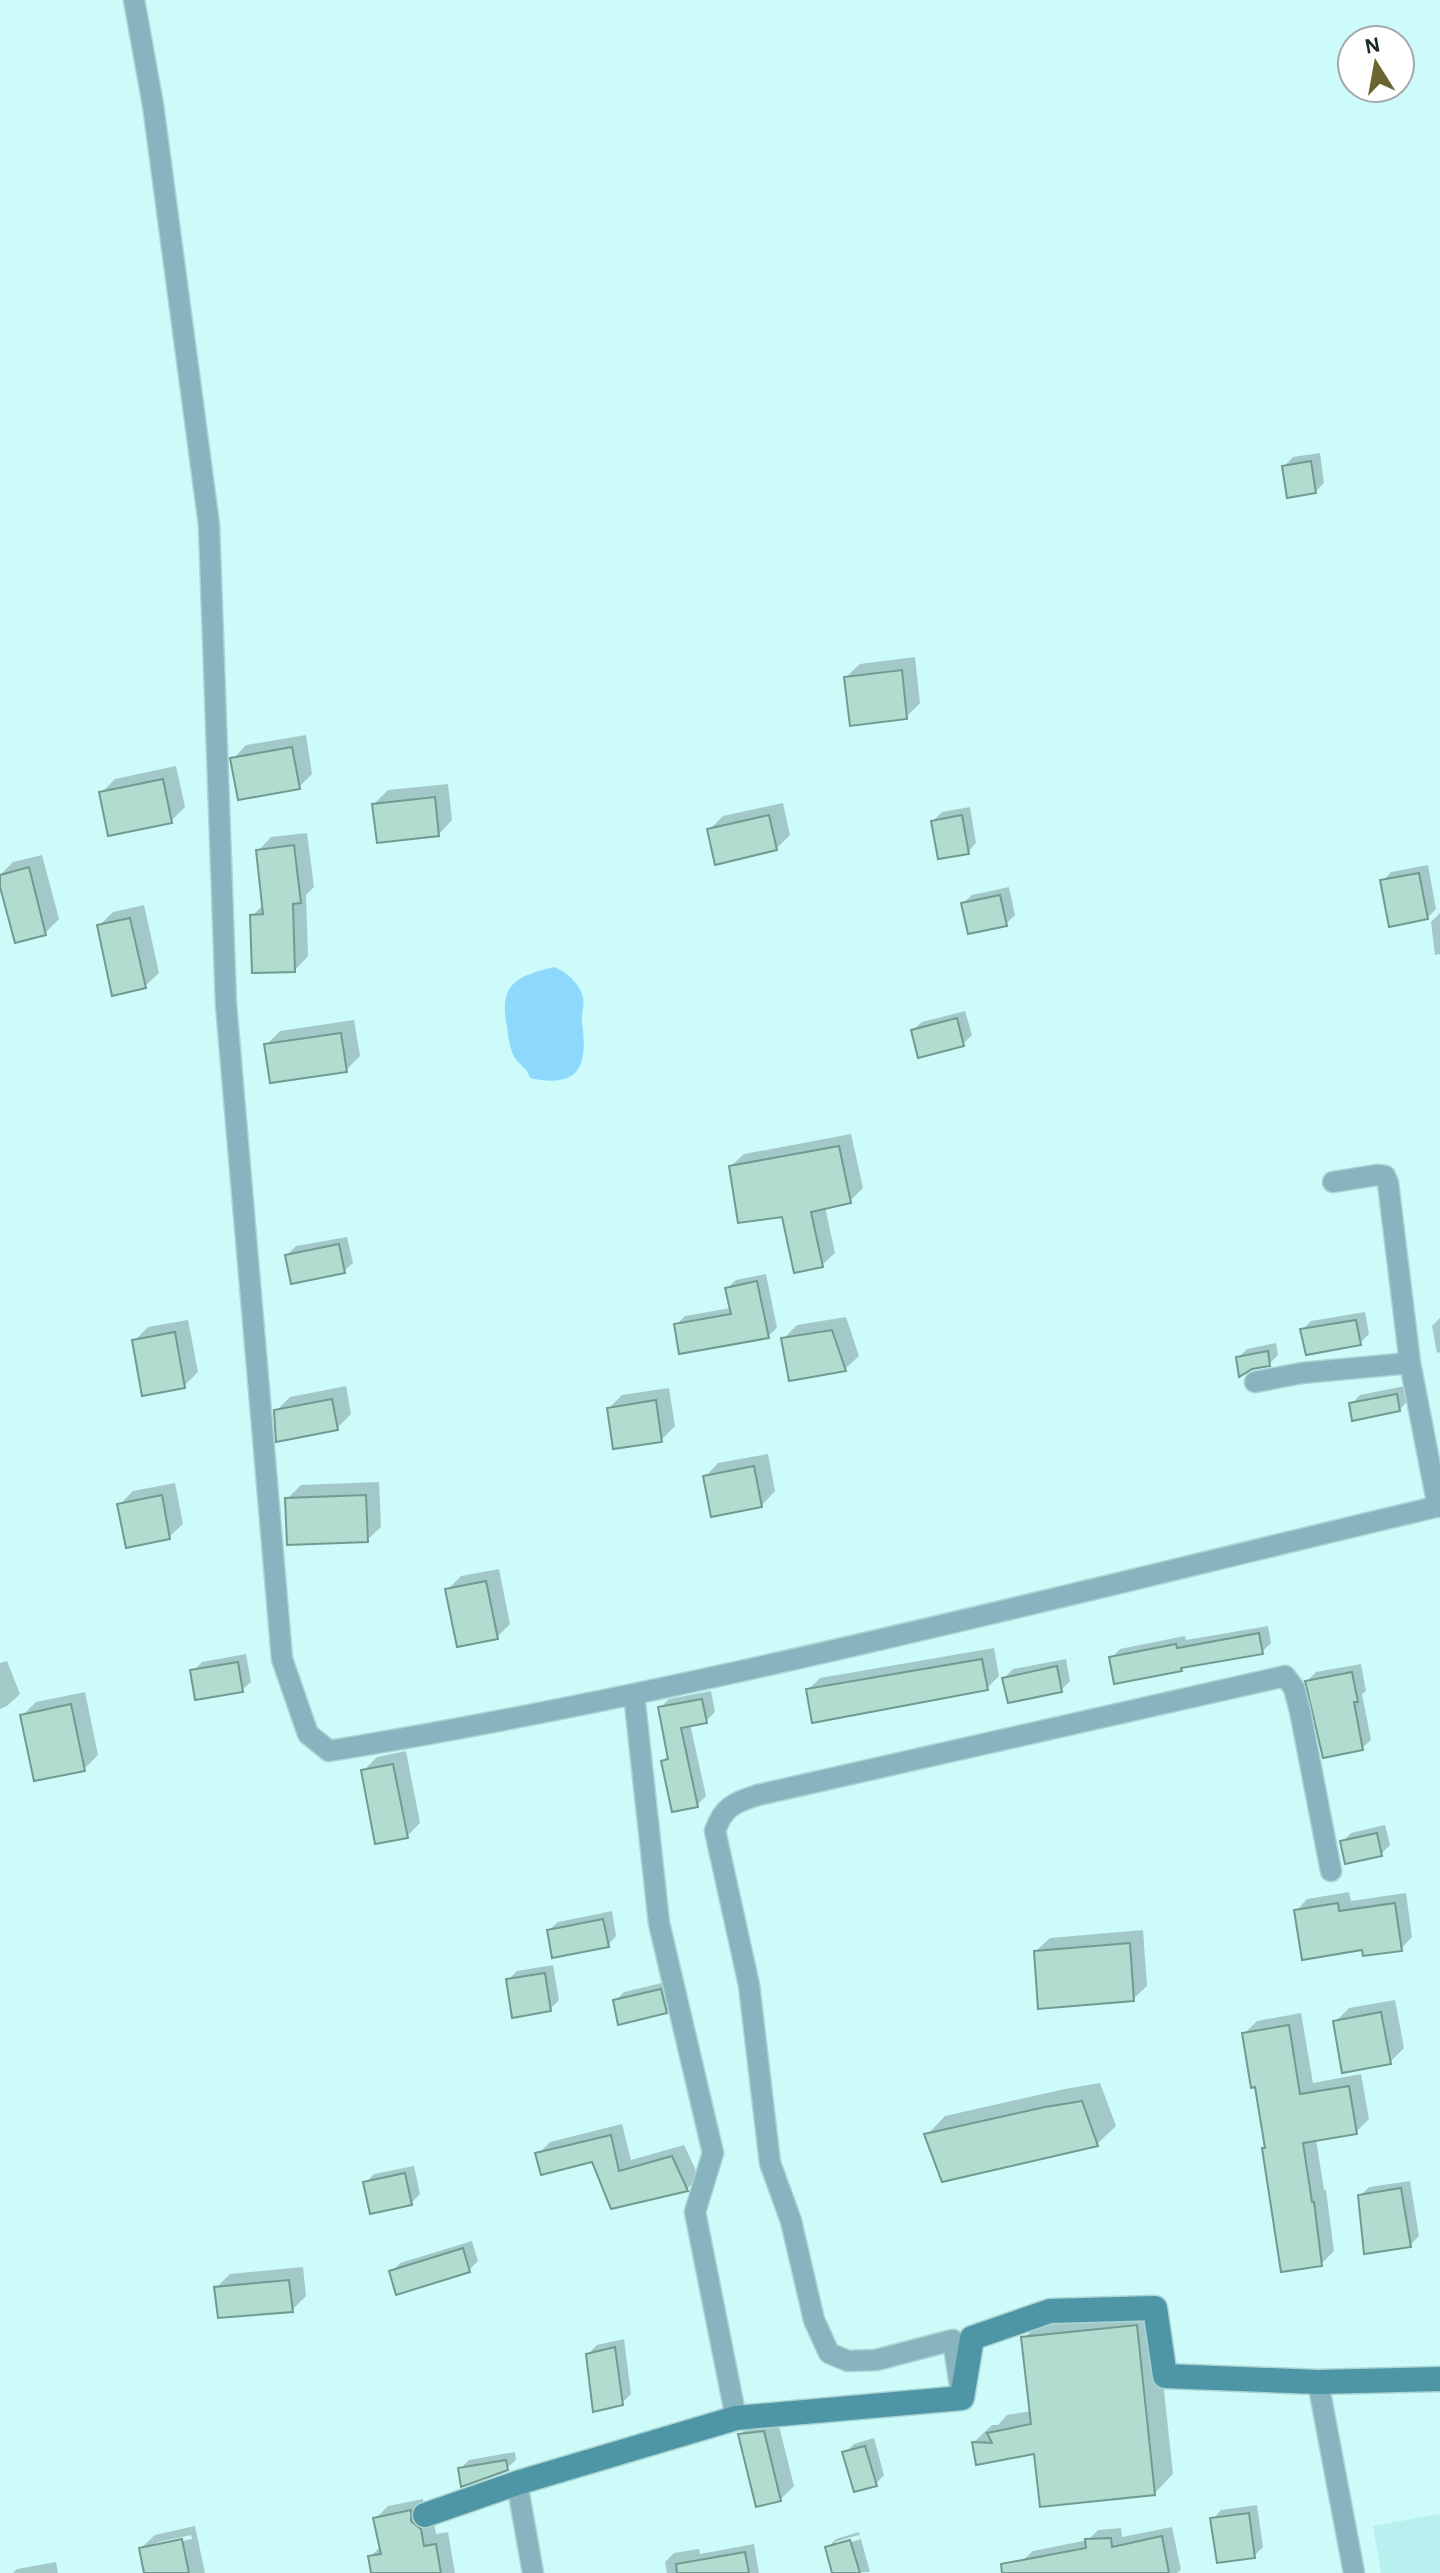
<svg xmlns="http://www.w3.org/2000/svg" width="1440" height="2573" font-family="'Alegreya Sans',sans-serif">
	<rect width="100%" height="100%" fill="#ccfbfa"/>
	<path fill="#b7f0ef" d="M1440 2514V2573H1381L1373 2526Z"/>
	<path fill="#8fd8fd" d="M554 967C567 972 579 983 583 997 585 1005 581 1014 582 1022 588 1066 580 1089 530 1078 527 1067 520 1066 515 1058 510 1051 508 1035 507 1026 498 984 517 976 554 967Z"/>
	<path fill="#0003" fill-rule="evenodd" d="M1320 453 1324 483 1316 491 1284 466 1293 457Z
		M915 657 920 703 906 717 846 677 860 664Z
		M306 735 312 774 299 787 233 759 246 745Z
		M176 766 185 807 171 821 101 793 115 779Z
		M448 784 452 820 439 834 374 804 388 790Z
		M783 803 790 835 776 849 709 830 723 816Z
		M970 807 976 843 968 852 933 821 942 812Z
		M307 833 314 887 306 895 308 956 295 970 252 916 264 904 258 851 271 837Z
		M42 855 59 919 45 933 0 879V875L13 862Z
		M1428 865 1436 909 1427 918 1383 881 1391 872Z
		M1009 887 1015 915 1006 924 963 903 972 895Z
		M144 905 159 973 145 986 99 926 113 912Z
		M1440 913V954L1435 955 1431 922Z
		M965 1011 972 1035 963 1044 913 1030 922 1022Z
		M354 1020 360 1056 346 1070 266 1045 280 1031Z
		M851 1134 863 1188 850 1201 825 1207 835 1253 822 1265 784 1214 731 1166 744 1154Z
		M347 1237 353 1263 344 1271 287 1255 296 1246Z
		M766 1274 777 1328 768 1336 676 1325 685 1316 731 1308 727 1288 736 1280Z
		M1365 1312 1369 1334 1360 1343 1302 1330 1311 1321Z
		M846 1317 859 1356 845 1369 783 1339 797 1325Z
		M1440 1318V1352L1437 1353 1432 1326Z
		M188 1320 198 1372 184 1386 134 1341 148 1327Z
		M1276 1343 1278 1355 1269 1364 1238 1358 1247 1349Z
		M346 1386 351 1414 337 1428 276 1411 290 1397Z
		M1405 1386 1408 1401 1399 1410 1351 1404 1360 1395Z
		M669 1388 675 1426 661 1440 609 1408 622 1395Z
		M768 1454 775 1491 762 1505 705 1477 718 1463Z
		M379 1482 381 1527 367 1540 287 1499 301 1485Z
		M175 1483 183 1524 169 1537 119 1505 133 1491Z
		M499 1569 510 1624 497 1637 447 1590 461 1576Z
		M1268 1626 1271 1643 1262 1652 1184 1666 1181 1669 1111 1658 1120 1649 1185 1636 1186 1640Z
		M994 1648 999 1676 987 1688 808 1690 820 1678Z
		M246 1654 251 1682 242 1690 193 1671 202 1662Z
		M1066 1659 1070 1681 1061 1690 1004 1678 1013 1669Z
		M7 1661 20 1694 7 1706 0 1709V1663Z
		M1361 1664 1366 1691 1362 1694 1371 1740 1362 1748 1307 1681 1316 1672Z
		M711 1691 715 1712 706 1721 690 1724 706 1796 697 1805 663 1762 669 1755 660 1708 669 1699Z
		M85 1692 98 1755 84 1769 22 1716 36 1702Z
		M406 1751 420 1823 407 1836 363 1771 377 1757Z
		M1385 1825 1390 1845 1381 1854 1342 1842 1351 1833Z
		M1349 1892 1351 1901 1406 1893 1412 1937 1401 1949 1364 1948 1296 1911 1307 1899Z
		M612 1911 616 1936 608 1945 549 1930 558 1922Z
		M1143 1930 1147 1986 1133 1999 1036 1951 1050 1938Z
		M553 1965 559 2000 550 2009 508 1980 517 1971Z
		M670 1981 675 2003 666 2012 615 2001 624 1992Z
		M1395 2000 1404 2048 1390 2062 1335 2022 1349 2008Z
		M1301 2013 1313 2083 1361 2074 1369 2119 1356 2132 1316 2139 1324 2190H1326L1334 2251 1321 2264 1267 2147 1256 2085 1244 2034 1257 2021Z
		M1100 2083 1116 2126 1097 2144 943 2180 927 2135 945 2116 1065 2089Z
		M622 2124 631 2160 684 2145 699 2177 687 2189 612 2206 593 2160 538 2154 550 2142Z
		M414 2166 420 2194 411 2203 365 2183 374 2174Z
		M1410 2181 1419 2236 1410 2245 1360 2196 1369 2187Z
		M472 2241 478 2261 469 2270 392 2272 400 2263Z
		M303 2267 306 2296 292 2310 216 2288 230 2274Z
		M1155 2308 1173 2474 1155 2493 1036 2451 974 2442 992 2425H998L1007 2415 1031 2411 1024 2338 1042 2320Z
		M624 2339 631 2394 622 2403 588 2354 597 2345Z
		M777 2418 794 2486 780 2500 740 2435 754 2421Z
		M874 2438 884 2475 876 2484 845 2453 854 2444Z
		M515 2452 516 2460 507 2468 460 2469 469 2460Z
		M423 2499V2508L433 2516 436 2534 448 2532 455 2573H373L370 2557 381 2546 376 2518 388 2506Z
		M1257 2505 1263 2547 1254 2556 1213 2519 1221 2510Z
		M195 2526 205 2573H147L141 2548 155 2535ZM191 2535 192 2539 155 2547V2543Z
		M1172 2527 1181 2570 1177 2573H1024L1022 2561 1033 2551 1088 2540 1098 2530 1121 2528 1122 2537Z
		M859 2532 870 2572 834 2573 827 2548 836 2539ZM859 2535 861 2539 835 2547V2542Z
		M754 2544 759 2573H667L665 2562 674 2553 699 2549 700 2554Z
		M56 2562 58 2573H13L17 2569Z"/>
	<path fill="#b1dcd0" stroke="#719b90" stroke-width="2" d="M1311 461 1316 493 1287 498 1282 466Z
		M902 670 907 719 850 726 844 677Z
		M292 747 300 789 238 800 230 758Z
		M163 779 172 823 108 836 99 792Z
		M435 797 439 836 377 843 372 804Z
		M769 815 777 850 715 865 707 829Z
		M962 815 969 854 938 859 931 821Z
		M294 845 301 903 293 904 295 972 252 973 250 915 263 914 256 850Z
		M29 867 46 935 15 943 0 887V875Z
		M1419 873 1428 919 1389 927 1380 880Z
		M1000 895 1007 926 968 934 961 903Z
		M130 918 146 988 112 996 97 925Z
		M957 1018 964 1046 918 1058 911 1030Z
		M341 1033 347 1072 270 1083 264 1044Z
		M839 1146 851 1203 811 1212 823 1267 794 1273 782 1217 738 1223 729 1166Z
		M339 1244 345 1273 291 1284 285 1255Z
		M757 1281 769 1338 679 1354 674 1324 731 1314 725 1288Z
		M1356 1320 1361 1345 1306 1355 1300 1329Z
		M832 1330 846 1371 789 1381 781 1338Z
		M175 1332 185 1388 142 1396 132 1340Z
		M1268 1351 1270 1366 1252 1369 1239 1377 1236 1357Z
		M1397 1394 1400 1411 1352 1421 1349 1403Z
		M332 1399 338 1430 276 1442 274 1410Z
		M656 1400 662 1442 613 1449 607 1408Z
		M754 1466 762 1507 711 1517 703 1476Z
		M162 1495 170 1539 126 1548 117 1504Z
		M366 1495 368 1542 287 1545 285 1498Z
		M486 1581 498 1639 457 1647 445 1589Z
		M1259 1633 1263 1654 1181 1668 1182 1671 1114 1684 1109 1657 1176 1644 1177 1648Z
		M982 1659 988 1690 812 1723 806 1689Z
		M238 1662 243 1692 195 1700 190 1670Z
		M1057 1666 1062 1692 1008 1703 1002 1678Z
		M1352 1672 1358 1702H1354L1363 1750 1323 1758 1305 1681Z
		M702 1699 707 1723 681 1728 698 1807 672 1812 661 1761 668 1759 658 1707Z
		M71 1704 85 1771 34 1781 20 1715Z
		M393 1764 408 1838 375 1844 361 1770Z
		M1377 1833 1382 1856 1345 1864 1340 1841Z
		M1338 1903 1339 1911 1395 1903 1402 1951 1363 1956 1362 1950 1302 1960 1294 1910Z
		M603 1919 609 1947 552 1958 547 1930Z
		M1130 1943 1134 2001 1038 2009 1034 1951Z
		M545 1973 551 2011 512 2018 506 1979Z
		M661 1989 667 2013 618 2025 613 2000Z
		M1381 2012 1391 2064 1342 2073 1333 2021Z
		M1289 2025 1300 2094 1349 2086 1357 2134 1303 2143 1312 2202H1314L1322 2266 1281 2272 1262 2148H1265L1255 2087 1251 2088 1242 2033Z
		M1082 2101 1098 2146 942 2182 924 2134 1045 2107Z
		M611 2135 619 2171 672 2156 688 2191 611 2209 592 2162 541 2175 535 2153Z
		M405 2173 412 2205 370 2214 363 2182Z
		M1401 2188 1411 2247 1364 2254 1358 2195Z
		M463 2248 470 2272 396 2295 389 2271Z
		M289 2280 293 2312 218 2318 214 2287Z
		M1137 2325 1155 2495 1040 2507 1034 2454 976 2465 972 2442 992 2443 987 2433 1031 2424 1021 2337Z
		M615 2347 623 2405 593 2412 586 2354Z
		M764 2431 781 2501 756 2507 738 2434Z
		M865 2446 877 2486 854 2492 842 2452Z
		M506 2460 508 2470 461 2487 458 2468Z
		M411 2510V2521L421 2529 424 2546 436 2544 441 2573H371L368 2556 381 2554 373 2518Z
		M1249 2513 1255 2558 1217 2563 1210 2518Z
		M1162 2536 1169 2573H1002L1001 2564 1086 2548 1085 2539 1111 2538 1112 2547Z
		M182 2539 189 2573H144L139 2548Z
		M850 2540 860 2573H832L825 2547Z
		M745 2552 749 2573H677L676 2564Z"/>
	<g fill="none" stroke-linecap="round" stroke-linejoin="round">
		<g stroke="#abd5d4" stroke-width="23">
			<path id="street" d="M134 0 153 105 209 525 226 1004 282 1659 308 1734 329 1751C703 1690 1071 1593 1440 1506
				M1333 1182 1377 1175 1385 1176 1388 1183 1410 1363 1438 1507
				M1255 1382 1302 1373 1410 1363
				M634 1694 659 1923 713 2153 695 2212 736 2418
				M1318 2382 1354 2573
				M960 2386 953 2340 876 2360 848 2361 829 2353 814 2320 791 2221 770 2163 749 1985 715 1831C723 1807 735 1802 758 1795L1285 1676 1294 1688 1300 1711 1331 1871
				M517 2483 533 2573"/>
		</g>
		<g stroke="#abd5d4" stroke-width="27">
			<path id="secondary" d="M425 2515 517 2483 736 2418 962 2398 972 2338 1050 2311 1155 2308 1165 2376 1318 2382 1440 2379"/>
		</g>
		<use href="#street" stroke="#87b4be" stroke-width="20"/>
		<use href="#secondary" stroke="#4e96a6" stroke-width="24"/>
	</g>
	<g transform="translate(1376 64) rotate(349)"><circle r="38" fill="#ffffff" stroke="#a2a9a9" stroke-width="2"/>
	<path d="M0-6L14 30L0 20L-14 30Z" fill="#6a6532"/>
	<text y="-12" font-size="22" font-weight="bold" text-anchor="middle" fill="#172929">N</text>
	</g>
</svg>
